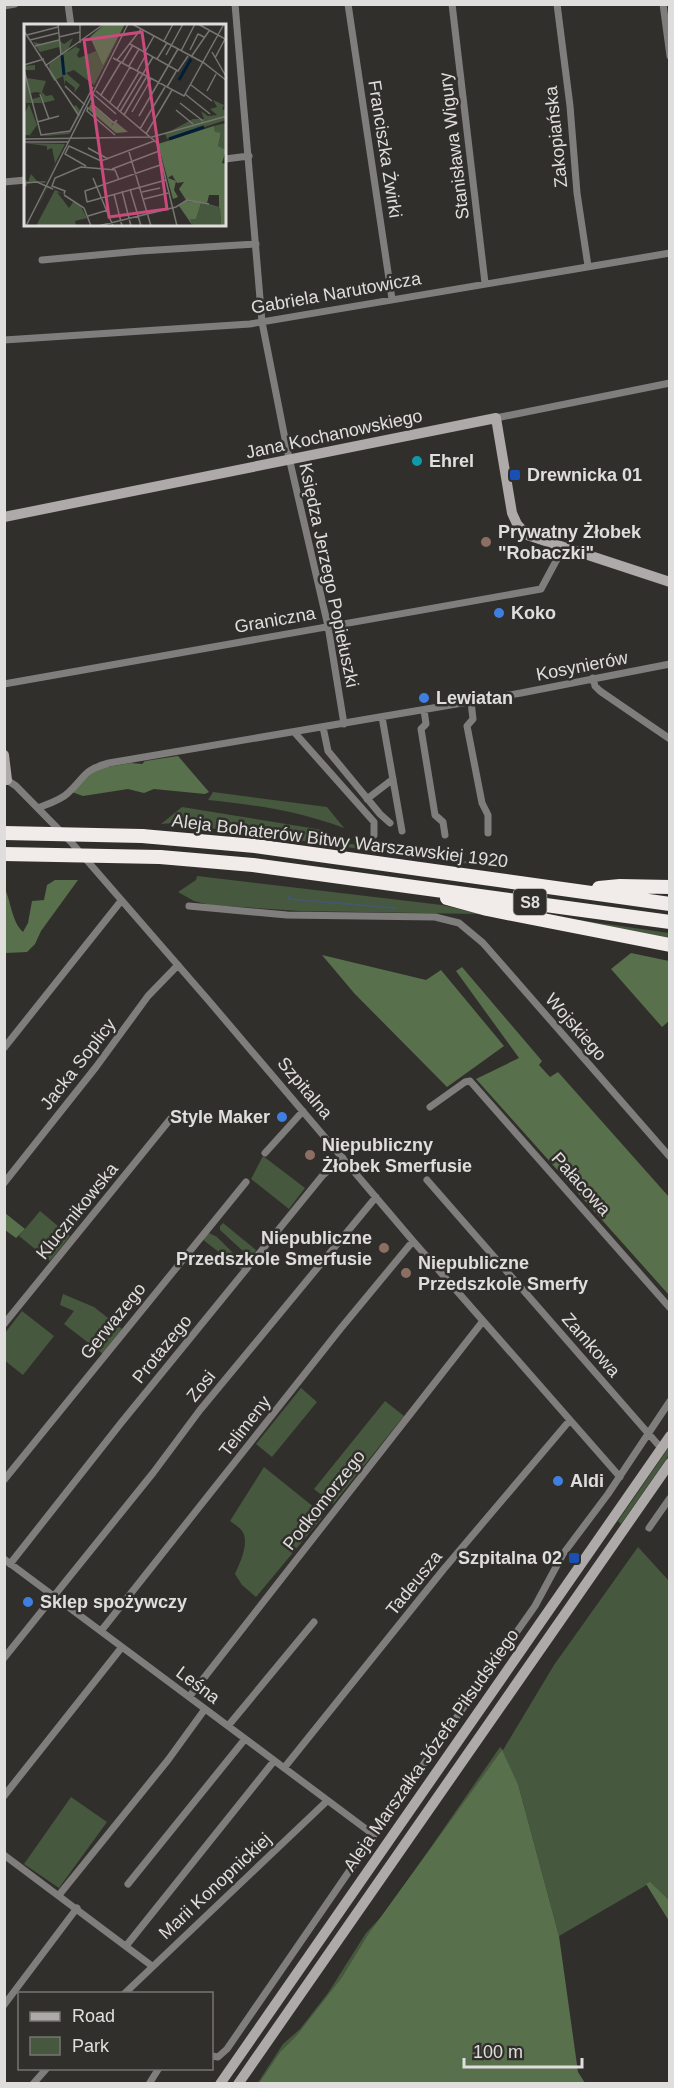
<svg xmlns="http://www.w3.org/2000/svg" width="674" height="2088" font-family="Helvetica,sans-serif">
	<rect width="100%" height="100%" fill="#312f2c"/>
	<path fill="#46583d" d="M213 792 327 807 344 828C297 811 257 805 208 800Z
		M182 807 323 830 330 835 331 841 485 864 484 866 188 825 184 822 161 824Z
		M197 876 442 905 481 914 300 911 210 905 194 901 178 892 196 880Z
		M544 915 669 933V940Z
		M263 1156 305 1188 289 1209 251 1179Z
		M40 1211 70 1236 50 1261 19 1236Z
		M223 1223 256 1250 254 1254 244 1252 220 1230V1226Z
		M209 1233 217 1237 242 1262 244 1267 242 1270 202 1239Z
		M63 1294 94 1307 122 1329 103 1354 64 1324 74 1311 60 1305Z
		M22 1311 54 1336 23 1375 4 1360 5 1333Z
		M301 1388 317 1402 272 1457 256 1444Z
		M385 1401 404 1416 333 1504 314 1489Z
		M669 1447V1455L621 1524 618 1521Z
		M264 1467 320 1512 321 1519 256 1597 242 1585 235 1574C240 1563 250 1542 242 1531 239 1527 234 1524 230 1521Z
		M638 1547 669 1581V1900L650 1883 559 1936 518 1784 502 1751 385 1914 367 1936 342 1977 296 2036 280 2052 259 2083 257 2084 283 2044 300 2029 328 1993 366 1933 382 1916 429 1850 500 1747 503 1750 554 1665Z
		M71 1797 107 1822 59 1888 24 1864Z"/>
	<path fill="#58704c" d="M178 756 209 792 205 794 154 789 144 793 128 789 83 796 72 792 91 773 101 768 131 763 142 764 145 761Z
		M55 880H78L41 931 35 944 27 952 6 953 4 951 5 889C11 902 12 922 23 932L28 923 32 901 44 900 47 885Z
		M631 953 669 961V1021L662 1027 611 969Z
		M322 955 426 980 441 970 504 1046 447 1087 354 993Z
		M462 967 542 1061 539 1065 550 1077 558 1072 669 1197V1295L476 1079 519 1058 456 971Z
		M5 1213 25 1229 16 1238 5 1230Z
		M502 1750 518 1784 559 1936 578 2072 585 2083H259L280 2052 296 2036 342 1977 367 1936Z
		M650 1882 669 1900V1921L646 1884Z"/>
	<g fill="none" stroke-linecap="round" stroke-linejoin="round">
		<path stroke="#45576a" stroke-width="2" d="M289 896 288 899 395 908"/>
		<path stroke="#807e7d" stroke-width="7" d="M68 4 71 26
			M235 4 262 322 287 449 328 626 344 724
			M348 4 392 299
			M452 4 485 283
			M557 4 570 106 577 193 588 266
			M663 4 670 56
			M4 6 15 4
			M225 159 249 156
			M4 182 26 180
			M42 260 140 251 256 244
			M4 340 250 324 670 253
			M496 418 670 383
			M593 678 595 686 600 691 670 739
			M4 684 541 589 563 548
			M471 702 473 719 467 726 482 803 488 815V833
			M424 710 426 724 421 729 435 815 443 822 445 835
			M382 717 402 831
			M323 727 328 751 380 814 390 823
			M295 733 374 822V835
			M7 780 16 786 71 842 209 1001 413 1241 620 1477
			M367 799 393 779
			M38 808C48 804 61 800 68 793 86 776 83 770 109 763L521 693 670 664
			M189 906 287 915 435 917 459 923 483 943 670 1157
			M4 1048 121 901
			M430 1107 465 1082 470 1081 670 1308
			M265 1153 303 1111
			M427 1180 661 1448
			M4 1183 96 1067 148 996 178 965
			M4 1324 172 1117
			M4 1480 246 1182
			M649 1528 670 1498
			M4 1559 374 1835
			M10 1564 121 1423 323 1175 343 1158
			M101 1631 341 1328 413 1241
			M4 1658 153 1473 200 1410 376 1197
			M189 1697 483 1321
			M228 1726 314 1622
			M284 1768 443 1570 570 1420
			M4 1796 122 1647
			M4 1855 152 1966
			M128 1884 245 1739
			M59 1895 168 1760 205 1709
			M126 1946 274 1761
			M124 1994 327 1801
			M4 2005 77 1908
			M212 2056 218 2057 227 2049 394 1806 535 1606 563 1554 608 1494 670 1401
			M33 2084 47 2068
			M149 2084 159 2068"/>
		<path stroke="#adaaa9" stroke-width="10" d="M4 517 496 418 512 513 517 524 527 535 670 582
			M4 755 7 780
			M220 2084 670 1436
			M238 2084 670 1463"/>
		<path stroke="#f1ebe9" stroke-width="14" d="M142 836 255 846 670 904
			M160 857 253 865 670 922
			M599 888 620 886 670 887
			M447 898 487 909 670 945"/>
		<path stroke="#f1ebe9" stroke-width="14" d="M4 833 142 836
			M4 854 160 857"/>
	</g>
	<circle fill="#0f9aa8" stroke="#312f2c" stroke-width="2" cx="417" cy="461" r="6"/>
	<g fill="#1a4fb4" stroke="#312f2c" stroke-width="2">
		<rect x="509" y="469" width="12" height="12" rx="3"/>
		<rect x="568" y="1552" width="12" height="12" rx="3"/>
	</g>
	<g fill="#8d6e63" stroke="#312f2c" stroke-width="2">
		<circle cx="486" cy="542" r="6"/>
		<circle cx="310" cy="1155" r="6"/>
		<circle cx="384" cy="1248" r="6"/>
		<circle cx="406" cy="1273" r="6"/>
	</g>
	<g fill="#3f7fe0" stroke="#312f2c" stroke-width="2">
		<circle cx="499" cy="613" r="6"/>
		<circle cx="424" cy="698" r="6"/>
		<circle cx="282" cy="1117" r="6"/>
		<circle cx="558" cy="1481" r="6"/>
		<circle cx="28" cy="1602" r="6"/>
	</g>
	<g text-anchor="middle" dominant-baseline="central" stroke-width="5" stroke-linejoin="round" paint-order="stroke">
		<rect fill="#312f2c" stroke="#acaaa7" stroke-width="1.5" x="513.5" y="889" width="33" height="26" rx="4.5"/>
		<g font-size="16" font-weight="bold" fill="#e0dedc">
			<text x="530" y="902">S8</text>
		</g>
		<g font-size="18" fill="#e0dedc" stroke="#312f2c">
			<text transform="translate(556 137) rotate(-96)">Zakopiańska</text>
			<text transform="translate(454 146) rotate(-97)">Stanisława Wigury</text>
			<text transform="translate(385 149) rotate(81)">Franciszka Żwirki</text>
			<text transform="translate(336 293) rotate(-10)">Gabriela Narutowicza</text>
			<text transform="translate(334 434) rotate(-12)">Jana Kochanowskiego</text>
			<text transform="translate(329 575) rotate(78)">Księdza Jerzego Popiełuszki</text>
			<text transform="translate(275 620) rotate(-10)">Graniczna</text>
			<text transform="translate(582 666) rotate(-11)">Kosynierów</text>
			<text transform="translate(340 841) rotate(7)">Aleja Bohaterów Bitwy Warszawskiej 1920</text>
			<text transform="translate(576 1027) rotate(49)">Wojskiego</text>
			<text transform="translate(78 1064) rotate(-52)">Jacka Soplicy</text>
			<text transform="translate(305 1088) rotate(50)">Szpitalna</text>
			<text transform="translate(581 1184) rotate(48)">Pałacowa</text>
			<text transform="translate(77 1211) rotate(-51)">Klucznikowska</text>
			<text transform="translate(113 1321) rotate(-51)">Gerwazego</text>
			<text transform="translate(591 1345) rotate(49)">Zamkowa</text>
			<text transform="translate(162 1349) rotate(-51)">Protazego</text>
			<text transform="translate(201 1386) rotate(-51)">Zosi</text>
			<text transform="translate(245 1426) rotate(-52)">Telimeny</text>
			<text transform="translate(324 1500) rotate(-52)">Podkomorzego</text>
			<text transform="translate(414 1583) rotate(-51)">Tadeusza</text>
			<text transform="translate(198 1685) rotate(37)">Leśna</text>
			<text transform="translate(431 1750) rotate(-55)">Aleja Marszałka Józefa Piłsudskiego</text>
			<text transform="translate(215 1886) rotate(-43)">Marii Konopnickiej</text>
		</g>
		<g font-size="18" font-weight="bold" fill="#e0dedc" stroke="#312f2c" text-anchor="start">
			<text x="429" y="461">Ehrel</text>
			<text x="527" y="475">Drewnicka 01</text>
			<text x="498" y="532">Prywatny Żłobek<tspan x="498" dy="21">"Robaczki"</tspan></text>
			<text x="511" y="613">Koko</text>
			<text x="436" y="698">Lewiatan</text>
			<text x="270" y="1117" text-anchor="end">Style Maker</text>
			<text x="322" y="1145">Niepubliczny<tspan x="322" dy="21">Żłobek Smerfusie</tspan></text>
			<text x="372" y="1238" text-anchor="end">Niepubliczne<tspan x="372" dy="21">Przedszkole Smerfusie</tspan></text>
			<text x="418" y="1263">Niepubliczne<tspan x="418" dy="21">Przedszkole Smerfy</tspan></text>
			<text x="570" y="1481">Aldi</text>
			<text x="562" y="1558" text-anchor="end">Szpitalna 02</text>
			<text x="40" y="1602">Sklep spożywczy</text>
		</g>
	</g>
	<g transform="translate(24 24)">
		<rect width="202" height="202" fill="#312f2c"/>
		<path d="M102 0 70 61 50 46 42 49 56 61 50 69 51 64 41 56V62L39 52 30 57 26 50 25 40 38 30 35 23 16 28 9 18 18 20V13V20L34 16 40 20 49 14 43 28 56 20 52 23 56 25 53 31 55 34 72 27 79 42ZM11 41V46H1L3 54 22 57 18 68 22 72 28 71 31 76 19 79 17 69 12 68 7 69 8 75 16 73 18 79H2L0 42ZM189 76 200 81 198 86 202 85V96L143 115 141 110 169 95H180L177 87 184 92 193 91 186 85 193 83ZM5 80 13 101 6 111 18 112 45 108 55 91 49 83 52 81 57 88 61 82 45 110 22 112 0 111V91ZM202 99V126H201L194 122 197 109H191L190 102ZM0 119 41 120 21 159 1 158 0 157V154L4 158 7 150 13 157H22L31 139 28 124 23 126V122ZM24 162 39 170 33 168 45 184 50 177 56 181 63 194 51 197 52 202H12L31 166 24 163 11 188ZM177 179 196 184 197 202H170L165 195H172Z" fill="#46583d"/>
		<path d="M81 0H101L79 42 66 13ZM67 80 89 99 87 102 92 98 104 108 92 109 64 85ZM190 102 191 108 197 109 194 122 202 126 198 139 202 140V202H197L196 184 177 179 172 195H166L169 202 155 182 161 177 177 178 195 183V171H185L183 179 162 176 155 165 160 158 153 159 148 151 144 154 152 157 150 166 154 173 149 175 134 120Z" fill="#58704c"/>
		<path fill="none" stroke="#021d39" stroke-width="3" d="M38 31 40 51M155 56 167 35M145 115 180 103"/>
		<path fill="none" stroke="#777572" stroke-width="1.5" d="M34 0 37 31M108 0 180 39 203 57M174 0 203 16M0 7 55 92M3 11 34 3M35 13 56 8M6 16 34 9M140 17 149 0M56 19V0M106 20 154 47 164 32M11 22 35 16M166 26 174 10 180 13M157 27 171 0M121 28 130 12M188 28 203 54M142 31 159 0M167 33 185 7M89 34 160 72 200 0M191 34 201 15M133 35 143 19M93 36 117 5M98 39 109 21M0 41 20 35M21 42 80 0M105 42 115 25M0 46 17 111 46 107 69 63M113 47 123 29M167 61 188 77M41 62 61 81M143 63 153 46M72 67 133 119 153 202M183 67 192 50M16 70 25 95M69 70 92 90M161 70 186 90M77 71 97 38M86 78 106 43M67 79 90 99 93 96M156 79 179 97M64 83 63 87 91 111M93 85 115 48M152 86 169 100M96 88 129 33M108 88 127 55M100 91 123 52M115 92 154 25M13 98 35 92M116 105 141 63M122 110 148 66M0 115 128 113 203 92M0 118H45M64 124 84 135M105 128 127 202M62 142 41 130 45 122 77 137 130 117M88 145 135 127M69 154 89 202M2 162 1 159 13 158 29 165M106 165 117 202M98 167 107 202M118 168 136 164M40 170 41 167 28 162 31 154 57 143 91 146 95 156M90 170 98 202M40 171 60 184 67 202M120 175 144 169M63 178 61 167 139 140M63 178 142 156M64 192 84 186M2 202 104 0M74 202 152 183 163 176 185 180"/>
		<path fill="#ca4a7b" fill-opacity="0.15" stroke="#ca4a7b" stroke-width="3" d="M118 8 143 185 85 193 60 16Z"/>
		<rect width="202" height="202" fill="none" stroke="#e0dedc" stroke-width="3"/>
	</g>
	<rect width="674" height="2088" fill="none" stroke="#e0dedc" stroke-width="12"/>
	<rect x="18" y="1992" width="195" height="78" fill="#312f2c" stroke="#777572" stroke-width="1.5"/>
	<rect x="30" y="2012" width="30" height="9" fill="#adaaa9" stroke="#777572" stroke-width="1.5"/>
	<text x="72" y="2022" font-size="18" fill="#e0dedc">Road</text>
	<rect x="30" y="2037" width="30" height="18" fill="#46583d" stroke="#777572" stroke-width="1.5"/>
	<text x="72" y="2052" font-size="18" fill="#e0dedc">Park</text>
	<path d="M464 2058v9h118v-9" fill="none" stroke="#e0dedc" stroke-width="3"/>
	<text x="473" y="2058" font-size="18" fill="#e0dedc" stroke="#312f2c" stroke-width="4.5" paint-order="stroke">100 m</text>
</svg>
